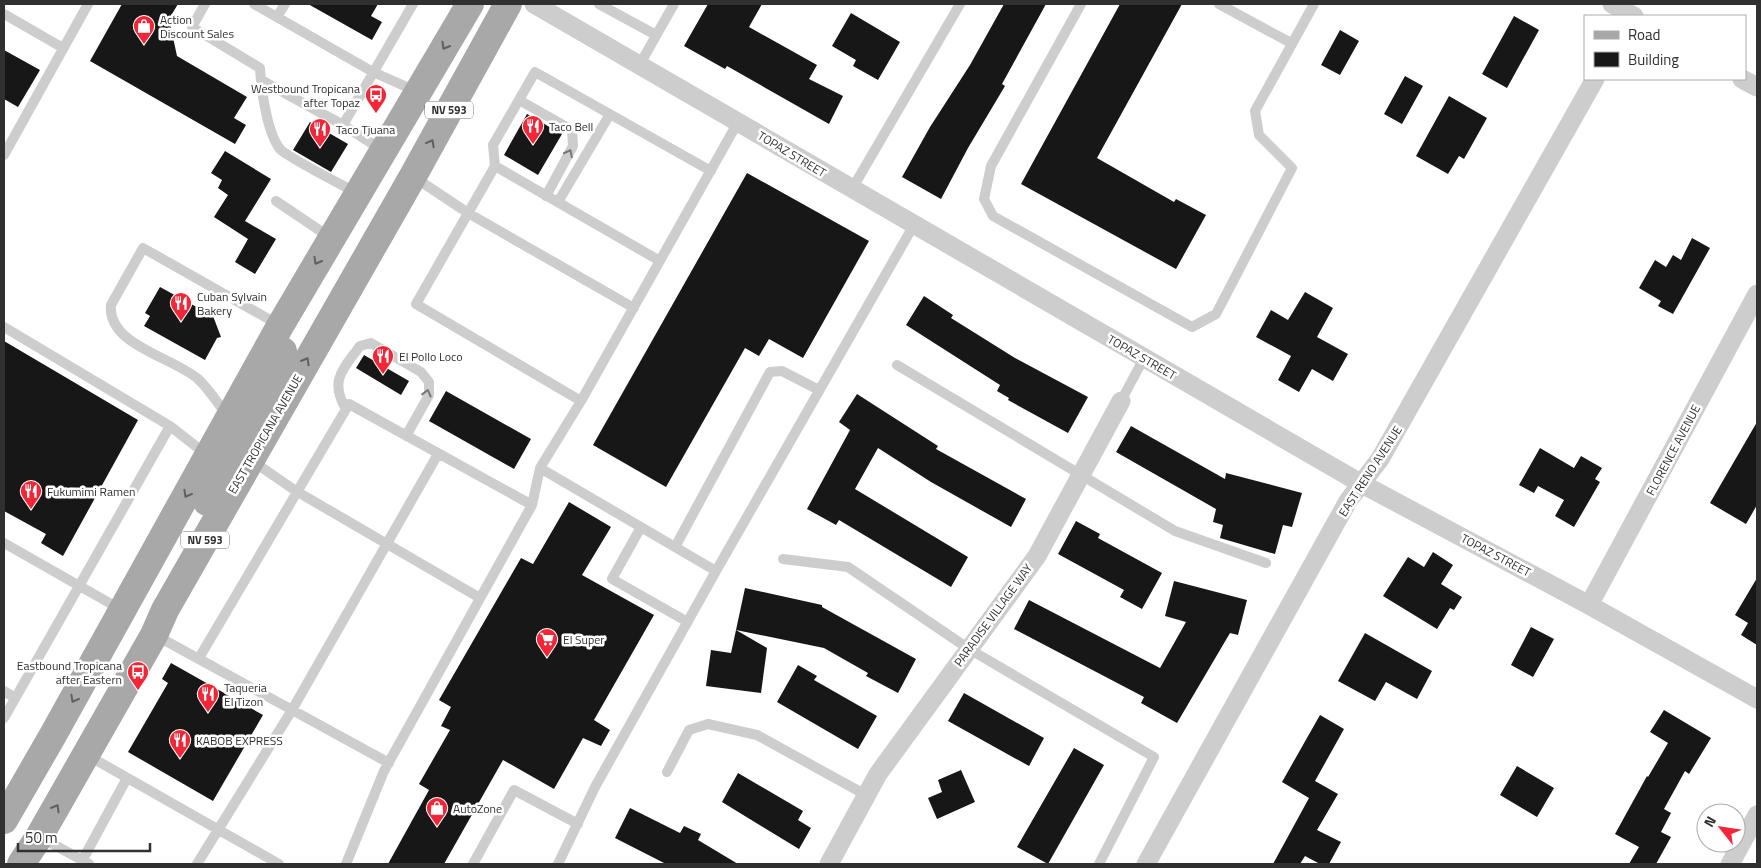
<svg xmlns="http://www.w3.org/2000/svg" width="1761" height="868" font-family="'Titillium Web',sans-serif">
	<rect width="100%" height="100%" fill="#fff"/>
	<path fill="#171717" d="M122 4H178L169 19 177 56 247 97 234 118 246 125 235 144 90 61Z
		M308 4H378L371 16 382 22 372 40Z
		M708 4H762L749 27 817 65 809 79 843 96 829 124 727 66 725 69 684 46Z
		M1004 4H1046L1002 84 1005 86 968 148 941 199 902 177 930 127 970 65Z
		M1120 4H1182L1097 158 1174 202 1176 199 1206 215 1176 269 1021 184Z
		M851 13 900 42 878 80 853 66 856 60 832 46Z
		M1514 16 1539 30 1507 88 1482 74Z
		M1340 30 1359 41 1340 75 1321 65Z
		M4 50 40 70 18 107 4 99Z
		M1405 76 1423 86 1402 124 1384 114Z
		M1449 96 1487 118 1464 159 1459 156 1448 174 1416 156Z
		M527 114 562 134 538 175 504 155Z
		M310 122 348 144 331 172 293 150Z
		M225 151 271 179 245 221 276 239 255 274 235 262 248 239 214 217 228 195 218 188 222 180 211 173Z
		M747 173 869 241 803 358 769 339 759 356 745 348 666 487 593 445Z
		M1692 238 1710 248 1673 314 1658 306 1661 301 1639 288 1655 260 1666 267 1673 255 1681 260Z
		M160 287 213 316 221 337 217 338 205 360 144 326 150 316 145 313Z
		M1305 292 1333 308 1317 337 1348 354 1333 381 1312 369 1299 392 1278 380 1291 356 1256 337 1271 310 1288 320Z
		M924 296 953 315 951 318 1015 358 1088 397 1068 433 1008 400 1009 398 997 391 1000 385 906 325Z
		M4 341 138 420 63 556 41 543 46 534 4 511Z
		M364 355 409 381 401 395 356 368Z
		M446 391 531 439 514 469 429 421Z
		M857 394 938 446 936 449 1026 499 1011 527 931 482 878 448 855 489 968 557 951 587 839 520 836 525 807 509 850 430 839 422Z
		M1757 422V505L1746 524 1710 503Z
		M1131 426 1225 479 1226 473 1302 493 1292 527 1283 525 1275 554 1220 538 1223 525 1213 522 1216 509 1116 452Z
		M1540 448 1574 468 1581 456 1602 468 1595 479 1600 482 1574 527 1555 516 1564 500 1538 486 1534 493 1519 485Z
		M569 502 611 527 582 575 654 615 594 720 610 730 601 746 583 738 554 789 503 760 444 864H388L429 790 419 784 450 730 441 726 451 707 439 700 521 558 533 564Z
		M1076 521 1100 534 1098 538 1162 573 1142 609 1120 597 1124 590 1058 554Z
		M1433 552 1453 565 1441 584 1462 597 1454 610 1450 608 1437 629 1383 596 1408 557 1424 567Z
		M1757 578V645L1741 635 1748 623 1735 615Z
		M1174 581 1247 600 1238 635 1230 633 1177 723 1141 703 1144 697 1014 629 1029 600 1160 668 1186 622 1165 616Z
		M745 588 822 605V607L916 659 898 693 866 676 868 673 824 648 736 630Z
		M1531 627 1554 639 1533 677 1511 665Z
		M736 630 767 648 761 693 706 686 711 650 731 653Z
		M1365 633 1432 671 1417 699 1386 682 1375 701 1338 681Z
		M171 663 263 715 213 801 128 752 168 683 162 679Z
		M798 665 817 676 814 680 877 716 858 749 777 702Z
		M964 693 1044 738 1029 766 948 721Z
		M1664 710 1711 738 1689 774 1685 771 1664 809 1671 813 1661 832 1671 837 1656 864H1629L1639 847 1615 834 1647 776 1648 777 1668 743 1650 732Z
		M1320 715 1344 729 1315 781 1338 794 1317 830 1341 842 1329 864H1320L1305 856 1300 864H1273L1309 798 1282 782Z
		M1074 748 1104 765 1048 864 1017 847Z
		M1517 766 1554 788 1537 817 1500 795Z
		M961 770 975 802 937 819 928 798 942 792 938 780Z
		M738 773 803 811 798 820 811 828 799 849 722 802Z
		M630 808 680 833 684 826 701 834 698 840 738 864H666L615 838Z"/>
	<g fill="none" stroke-linecap="round" stroke-linejoin="round">
		<path stroke="#cdcdcd" stroke-width="10" d="M205 4 192 27 260 68C261 88 267 133 280 149 287 157 344 186 357 193
			M254 4 373 72 418 92
			M599 4 656 35
			M1081 4 991 166 984 199 993 216 1192 327 1216 314 1292 168 1259 135 1255 111 1314 4
			M1219 4 1291 43
			M4 14 63 48
			M277 17 285 4
			M640 64 674 4
			M261 80 343 125
			M519 100 572 130 573 146 546 196
			M382 150 343 125 413 4
			M4 155 88 4
			M495 166 493 145 535 72 711 171
			M414 177 468 213 634 308
			M852 189 960 4
			M276 201 331 238
			M558 202 610 114
			M4 327 170 426 207 455
			M897 365 1175 531 1266 563
			M581 401 416 304 495 166 660 261
			M1121 401 1144 358
			M346 409C329 381 343 369 360 346L371 343 421 372 429 382V395L406 436
			M227 415C218 404 209 389 198 379 173 357 107 345 111 305L143 248 279 325
			M251 460 296 491 480 598
			M540 468 581 401 738 122
			M641 527 612 579 686 621
			M4 543 120 609
			M675 547 770 372 782 371 819 390
			M783 559 848 567 969 649 1154 757 1099 864
			M716 571 915 223
			M155 635 389 763
			M199 658 349 404 532 505
			M4 691 15 698
			M4 718 170 426
			M87 755 279 864
			M667 772 689 730 708 724 757 735 866 795
			M40 837 89 864
			M82 861 127 778
			M197 864 292 710 438 454
			M346 864 384 771 532 505 540 468 716 571 595 787 558 864
			M473 864 514 790 578 824"/>
		<path stroke="#cdcdcd" stroke-width="19" d="M534 4 1362 484 1589 605 1757 699
			M1612 4 1634 16
			M1742 79 1757 87
			M1589 605 1757 294
			M829 864 878 774 1037 556 1121 401
			M1146 864 1348 501 1380 459 1595 79
			M1730 864 1757 815"/>
		<path stroke="#a8a8a8" stroke-width="28" d="M251 432 283 351
			M207 502 229 457 231 444 227 437 220 434
			M4 820 53 735 280 326 470 4
			M21 864 39 837 154 635 165 610 413 176 508 4"/>
	</g>
	<defs><path id="oneway-chevron" d="M-2-3.5L2.5 0L-2 3.5" fill="none" stroke-width="1.6" stroke-linecap="round" stroke-linejoin="round" transform="scale(1.25)"/></defs>
	<g stroke="#606060">
		<use href="#oneway-chevron" transform="translate(445 46) rotate(120)"/>
		<use href="#oneway-chevron" transform="translate(431 143) rotate(-61)"/>
		<use href="#oneway-chevron" transform="translate(317 261) rotate(120)"/>
		<use href="#oneway-chevron" transform="translate(306 361) rotate(-60)"/>
		<use href="#oneway-chevron" transform="translate(187 494) rotate(119)"/>
		<use href="#oneway-chevron" transform="translate(74 699) rotate(119)"/>
		<use href="#oneway-chevron" transform="translate(56 808) rotate(-60)"/>
	</g>
	<g stroke="#777">
		<use href="#oneway-chevron" transform="translate(569 153) rotate(-63)"/>
		<use href="#oneway-chevron" transform="translate(427 393) rotate(-76)"/>
	</g>
	<defs>
		<g id="shop-pin" transform="scale(1.125)"><path d="M0 17L-7.5 6A9.5 9.5 0 1 1 7.5 6Z" fill="#f32537" stroke="#fff"/><path d="M-5-2.5h2.3a2.7 3.5 0 0 1 5.4 0H5L5.5 6h-11ZM-1.5-2.5h3a1.5 2.3 0 0 0-3 0Z" fill="#fff"/></g>
		<g id="bus-pin" transform="scale(1.125)"><path d="M0 17L-7.5 6A9.5 9.5 0 1 1 7.5 6Z" fill="#f32537" stroke="#fff"/><path d="M-5-6H5V4H4V6H2V4H-2V6H-4V4H-5ZM-3.5-4V0h7V-4ZM-3.5 1.2v1.5H-2V1.2ZM2 1.2v1.5H3.5V1.2Z" fill="#fff"/></g>
		<g id="restaurant-pin" transform="scale(1.125)"><path d="M0 17L-7.5 6A9.5 9.5 0 1 1 7.5 6Z" fill="#f32537" stroke="#fff"/><path d="M-5-6h1v4h1v-4h1v4h1v-4h1v5L-1.5 .5V6h-2V.5L-5-1ZM5-6V6H3V1.5H1.5Q1.5-4 5-6Z" fill="#fff"/></g>
		<g id="supermarket-pin" transform="scale(1.125)"><path d="M0 17L-7.5 6A9.5 9.5 0 1 1 7.5 6Z" fill="#f32537" stroke="#fff"/><path d="M-6-5.5h2.5l.6 2H6L4.5 2H-2.5L-4.4-4H-6ZM-1.5 3.2a1.3 1.3 0 1 0 .1 0ZM3 3.2a1.3 1.3 0 1 0 .1 0Z" fill="#fff"/></g>
	</defs>
	<g fill-rule="evenodd">
		<use href="#shop-pin" x="144" y="26"/>
		<use href="#bus-pin" x="376" y="95"/>
		<use href="#restaurant-pin" x="533" y="126"/>
		<use href="#restaurant-pin" x="320" y="129"/>
		<use href="#restaurant-pin" x="181" y="303"/>
		<use href="#restaurant-pin" x="383" y="356"/>
		<use href="#restaurant-pin" x="31" y="491"/>
		<use href="#supermarket-pin" x="547" y="639"/>
		<use href="#bus-pin" x="138" y="672"/>
		<use href="#restaurant-pin" x="208" y="694"/>
		<use href="#restaurant-pin" x="180" y="740"/>
		<use href="#shop-pin" x="437" y="808"/>
	</g>
	<g text-anchor="middle" dominant-baseline="central" stroke-width="5" stroke-linejoin="round" paint-order="stroke">
		<g fill="#fff" stroke="#6e6e6e" stroke-width="1">
			<rect x="425" y="101.5" width="48" height="17" rx="4"/>
			<rect x="181" y="531.5" width="48" height="17" rx="4"/>
		</g>
		<g font-size="11" font-weight="bold" fill="#303030">
			<text x="449" y="110">NV 593</text>
			<text x="205" y="540">NV 593</text>
		</g>
		<g font-size="12" fill="#303030" stroke="#fff" text-anchor="start">
			<text x="160" y="19">Action<tspan x="160" dy="14">Discount Sales</tspan></text>
			<text x="360" y="88" text-anchor="end">Westbound Tropicana<tspan x="360" dy="14">after Topaz</tspan></text>
			<text x="549" y="126">Taco Bell</text>
			<text x="336" y="129">Taco Tjuana</text>
			<text x="197" y="296">Cuban Sylvain<tspan x="197" dy="14">Bakery</tspan></text>
			<text x="399" y="356">El Pollo Loco</text>
			<text x="47" y="491">Fukumimi Ramen</text>
			<text x="563" y="639">El Super</text>
			<text x="122" y="665" text-anchor="end">Eastbound Tropicana<tspan x="122" dy="14">after Eastern</tspan></text>
			<text x="224" y="687">Taqueria<tspan x="224" dy="14">El Tizon</tspan></text>
			<text x="196" y="740">KABOB EXPRESS</text>
			<text x="453" y="808">AutoZone</text>
		</g>
		<g font-size="12" fill="#303030" stroke="#fff">
			<text transform="translate(792 154) rotate(31)">TOPAZ STREET</text>
			<text transform="translate(1142 357) rotate(30)">TOPAZ STREET</text>
			<text transform="translate(265 434) rotate(-60)">EAST TROPICANA AVENUE</text>
			<text transform="translate(1673 450) rotate(-62)">FLORENCE AVENUE</text>
			<text transform="translate(1370 471) rotate(-57)">EAST RENO AVENUE</text>
			<text transform="translate(1496 555) rotate(28)">TOPAZ STREET</text>
			<text transform="translate(993 615) rotate(-54)">PARADISE VILLAGE WAY</text>
		</g>
	</g>
	<rect width="1761" height="868" fill="none" stroke="#303030" stroke-width="10"/>
	<rect x="1584" y="15" width="162" height="65" fill="#ffffff" stroke="#acacac"/>
	<rect x="1594" y="31" width="25" height="8" fill="#a8a8a8" stroke="#acacac"/>
	<text x="1628" y="40" font-size="15" fill="#303030">Road</text>
	<rect x="1594" y="52" width="25" height="15" fill="#171717" stroke="#acacac"/>
	<text x="1628" y="65" font-size="15" fill="#303030">Building</text>
	<g transform="translate(1721 828) rotate(300)"><circle r="24" fill="#ffffff" stroke="#acacac"/>
	<path d="M0-4L9 19L0 12L-9 19Z" fill="#f32537"/>
	<text y="-8" font-size="14" font-weight="bold" text-anchor="middle" fill="#303030">N</text>
	</g>
	<path d="M18 843v8h132v-8" fill="none" stroke="#303030" stroke-width="2.5"/>
	<text x="25" y="843" font-size="15" fill="#303030" stroke="#ffffff" stroke-width="4" paint-order="stroke">50 m</text>
</svg>
